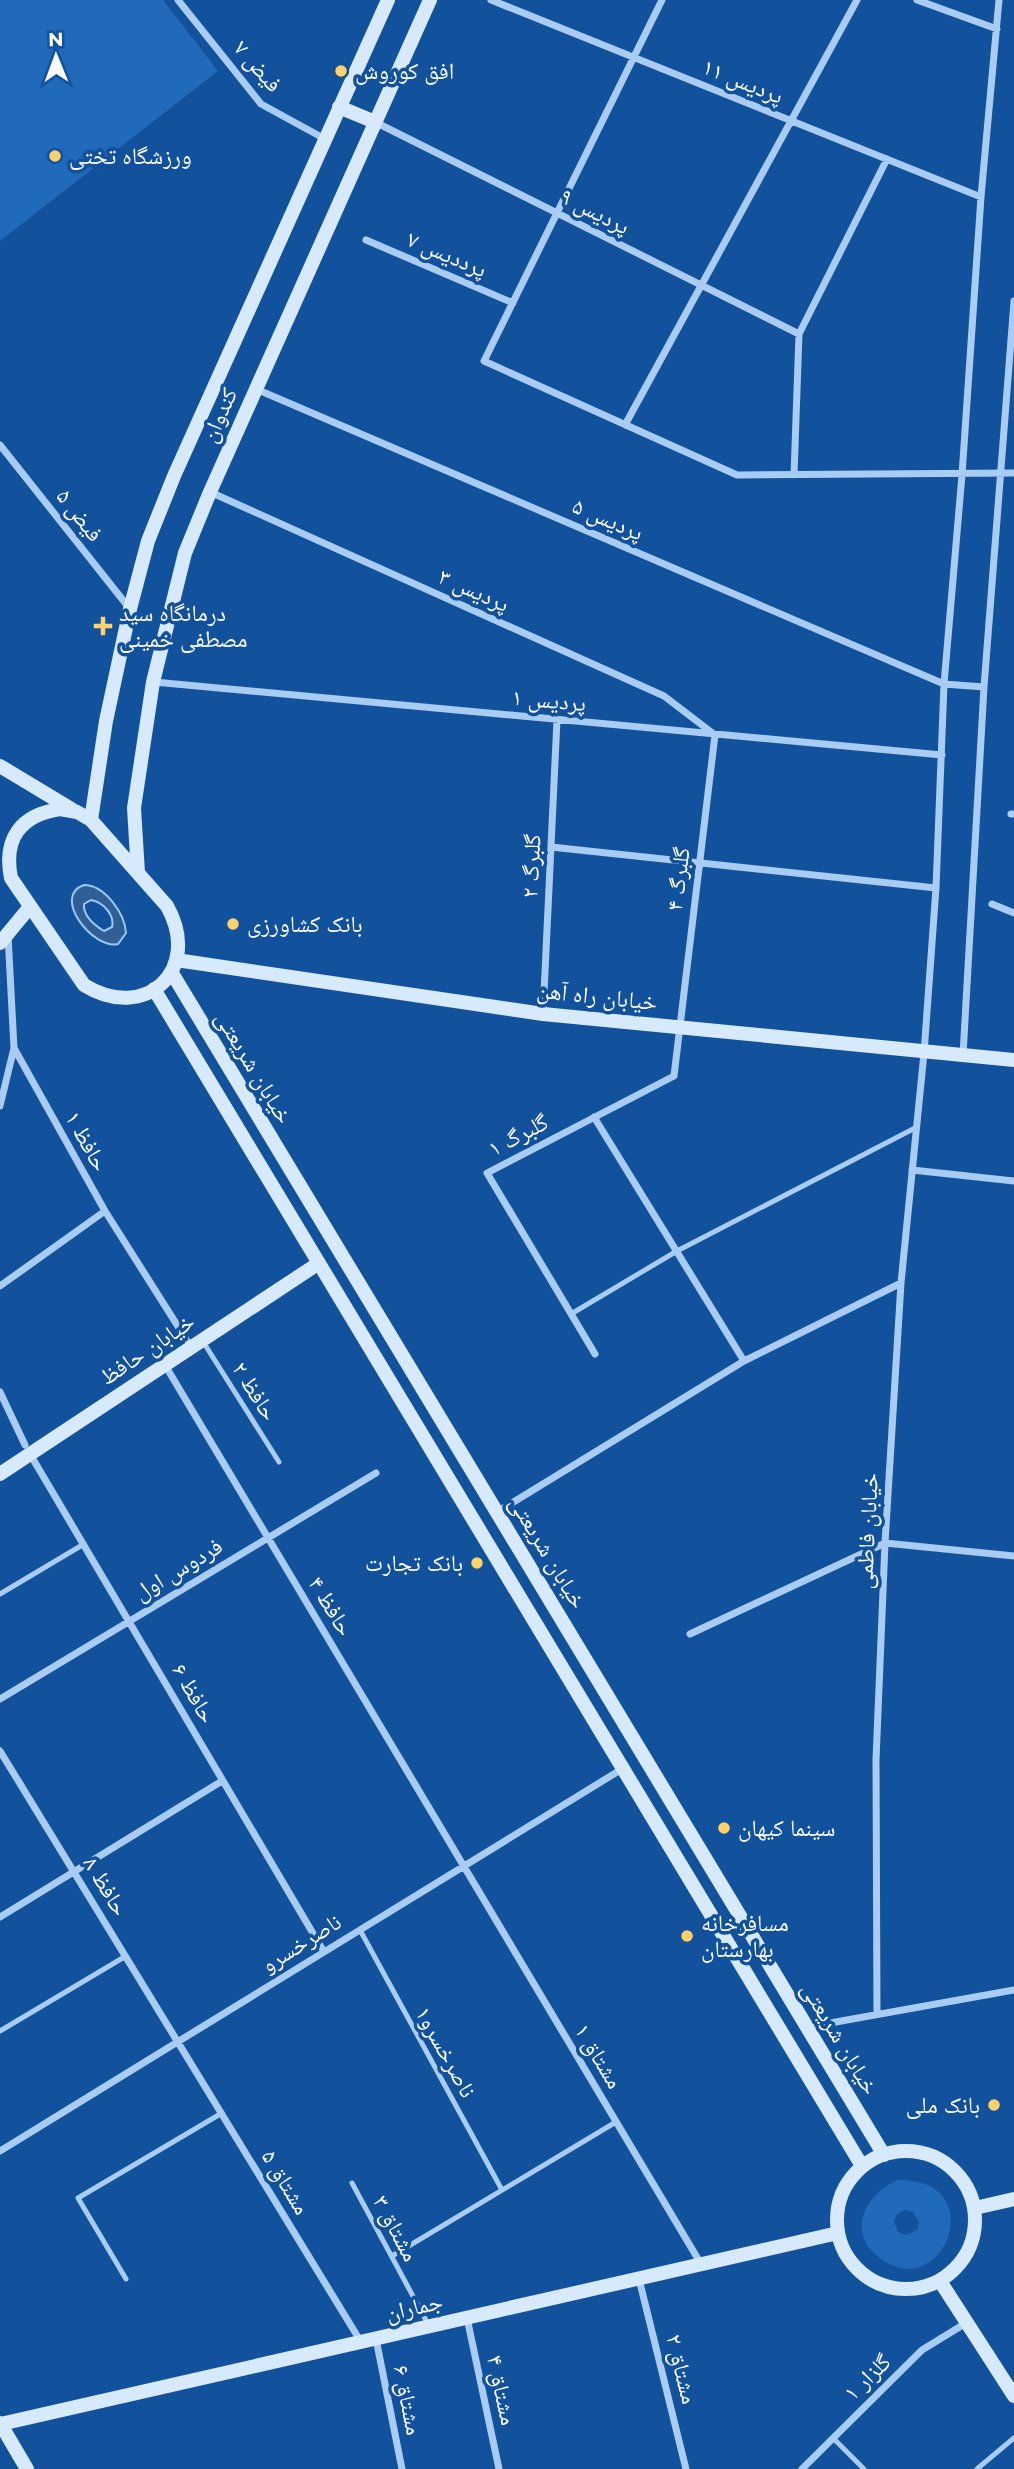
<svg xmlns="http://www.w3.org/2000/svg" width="1014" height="2469" font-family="Montserrat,'Noto Naskh Arabic',sans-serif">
	<rect width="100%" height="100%" fill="#12519c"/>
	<path fill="#2169ba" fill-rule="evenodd" d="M0 0H163L218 71 0 241Z
		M898 2180C995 2178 941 2311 876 2255 846 2229 868 2192 898 2180ZM905 2210 913 2212 919 2222 917 2230 906 2235 898 2232 894 2222 897 2214Z"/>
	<path fill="#305e95" stroke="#99c7f7" stroke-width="2" fill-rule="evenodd" d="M84 885C105 885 125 914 126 933L118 944C93 950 51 896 84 885ZM91 900C103 902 115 915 112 927L104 931C94 925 83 916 84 904Z"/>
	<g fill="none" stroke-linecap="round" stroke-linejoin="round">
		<path stroke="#a8ccf4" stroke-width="5" d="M571 1314 677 1251 917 1127
			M202 1340 279 1462
			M0 1594 84 1544
			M360 1930 502 2190
			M0 2031 126 1956
			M352 2183 428 2324
			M392 2256 616 2122
			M126 2279 78 2198 222 2113
			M833 2438 864 2469
			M977 2469 1014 2438"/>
		<path stroke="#a8ccf4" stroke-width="7" d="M178 0 261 104 325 139
			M491 0 981 197
			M662 0 484 361 737 475 1014 473
			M917 0 997 29
			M375 122 799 334
			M366 240 513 303
			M256 389 944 684 984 687
			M625 425 857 0
			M0 445 130 609
			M794 475 799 334 887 159
			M210 492 664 696 715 735 674 1076 487 1173 595 1354
			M154 682 942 755
			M1011 814H1014
			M551 847 936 888
			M992 904 1014 913
			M8 935 14 1048 105 1211 191 1347
			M543 1014 557 720
			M963 1055 984 687 1014 301
			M0 1106 14 1048
			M594 1117 744 1361
			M912 1170 1014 1181
			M0 1286 105 1211
			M165 1365 701 2264
			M0 1392 25 1445
			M30 1454 324 1952
			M497 1512 744 1361 901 1283
			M690 1634 885 1543 1014 1556
			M0 1699 376 1473
			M0 1751 361 2342
			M0 1917 222 1781
			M877 2014 876 1760 885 1543 901 1283 924 1053 936 888 944 684 962 475 981 197 999 0
			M808 2027 1014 1990
			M0 2151 622 1769
			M639 2279 686 2469
			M467 2318 499 2469
			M376 2339 402 2469
			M802 2469 922 2350 966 2323"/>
		<path stroke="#d7e9fd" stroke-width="14" d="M339 107 375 122
			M0 766 73 810
			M60 809 77 812 91 820 167 906C203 970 145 1023 84 985L11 878C3 838 21 815 60 809Z
			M91 820 106 721 130 609 148 541 174 476 388 0
			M138 873 134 808 153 682 185 553 210 492 430 0
			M0 943 29 908
			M176 960 543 1014 1014 1060
			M172 973 884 2155
			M154 989 862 2166
			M0 1474 319 1263
			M837 2220a69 69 0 1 1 138 0a69 69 0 1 1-138 0Z
			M975 2208 1014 2199
			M940 2281 1014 2396
			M0 2423 27 2469
			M1 2424 838 2233"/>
	</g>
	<g fill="#ffd16b" stroke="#12519c" stroke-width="2.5">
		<circle cx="341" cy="71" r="7"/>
		<circle cx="55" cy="156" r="7"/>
		<path d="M99.5 615.5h7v7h7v7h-7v7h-7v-7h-7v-7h7z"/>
		<circle cx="233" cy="924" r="7"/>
		<circle cx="477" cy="1563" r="7"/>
		<circle cx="724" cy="1828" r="7"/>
		<circle cx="687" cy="1936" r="7"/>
		<circle cx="994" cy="2105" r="7"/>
	</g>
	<g text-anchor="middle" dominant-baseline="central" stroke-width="7" stroke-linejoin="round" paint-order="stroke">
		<g font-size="23" fill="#fff" stroke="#12519c">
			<text transform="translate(258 66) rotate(49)">فیض ۷</text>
			<text transform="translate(743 81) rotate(22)">پردیس ۱۱</text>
			<text transform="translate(595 211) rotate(27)">پردیس ۹</text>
			<text transform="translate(447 254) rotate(23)">پرددیس ۷</text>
			<text transform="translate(219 415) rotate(-66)">کندوان</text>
			<text transform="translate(80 515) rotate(52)">فیض ۵</text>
			<text transform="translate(608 519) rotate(23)">پردیس ۵</text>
			<text transform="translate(474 590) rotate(24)">پردیس ۳</text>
			<text transform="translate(549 700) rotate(5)">پردیس ۱</text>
			<text transform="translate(531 866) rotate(-87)">گلبرگ ۲</text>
			<text transform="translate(678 879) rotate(-83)">گلبرگ ۴</text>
			<text transform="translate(597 996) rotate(6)">خیابان راه آهن</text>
			<text transform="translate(254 1067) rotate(59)">خیابان شریعتی</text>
			<text transform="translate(518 1135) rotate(-28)">گلبرگ ۱</text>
			<text transform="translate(87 1141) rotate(61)">حافظ ۱</text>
			<text transform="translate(147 1349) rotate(-34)">خیابان حافظ</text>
			<text transform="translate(255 1391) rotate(58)">حافظ ۲</text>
			<text transform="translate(867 1531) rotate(-87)">خیابان فاطمی</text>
			<text transform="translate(548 1552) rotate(59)">خیابان شریعتی</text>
			<text transform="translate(178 1569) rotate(-31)">فردوس اول</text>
			<text transform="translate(331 1606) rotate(59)">حافظ ۴</text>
			<text transform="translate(194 1693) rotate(60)">حافظ ۶</text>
			<text transform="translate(106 1886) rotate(59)">حافظ ۸</text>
			<text transform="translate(301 1943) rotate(-32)">ناصرخسرو</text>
			<text transform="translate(840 2038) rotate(59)">خیابان شریعتی</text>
			<text transform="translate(446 2052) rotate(61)">ناصرخسرو۱</text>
			<text transform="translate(599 2056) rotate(59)">مشتاق ۱</text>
			<text transform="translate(286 2182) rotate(59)">مشتاق ۵</text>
			<text transform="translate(396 2228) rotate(62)">مشتاق ۳</text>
			<text transform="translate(414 2307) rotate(-13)">جماران</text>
			<text transform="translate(682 2369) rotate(76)">مشتاق ۲</text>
			<text transform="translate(867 2377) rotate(-44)">گلزار ۱</text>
			<text transform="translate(502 2390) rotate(78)">مشتاق ۴</text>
			<text transform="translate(408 2400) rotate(79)">مشتاق ۶</text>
		</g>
		<g font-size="23" fill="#fff" stroke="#12519c" text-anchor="start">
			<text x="355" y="71">افق کوروش</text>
			<text x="69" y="156">ورزشگاه تختی</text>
			<text x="119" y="613">درمانگاه سید<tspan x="119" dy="26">مصطفی خمینی</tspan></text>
			<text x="247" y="924">بانک کشاورزی</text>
			<text x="463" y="1563" text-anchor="end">بانک تجارت</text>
			<text x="738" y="1828">سینما کیهان</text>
			<text x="701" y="1923">مسافرخانه<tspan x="701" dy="26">بهارستان</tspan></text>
			<text x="980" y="2105" text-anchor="end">بانک ملی</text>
		</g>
	</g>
	<g transform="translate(56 56) rotate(359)" stroke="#12519c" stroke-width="5" paint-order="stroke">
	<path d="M0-5L12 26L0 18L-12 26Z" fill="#ffffff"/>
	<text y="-10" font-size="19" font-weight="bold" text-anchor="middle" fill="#ffffff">N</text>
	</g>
</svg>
